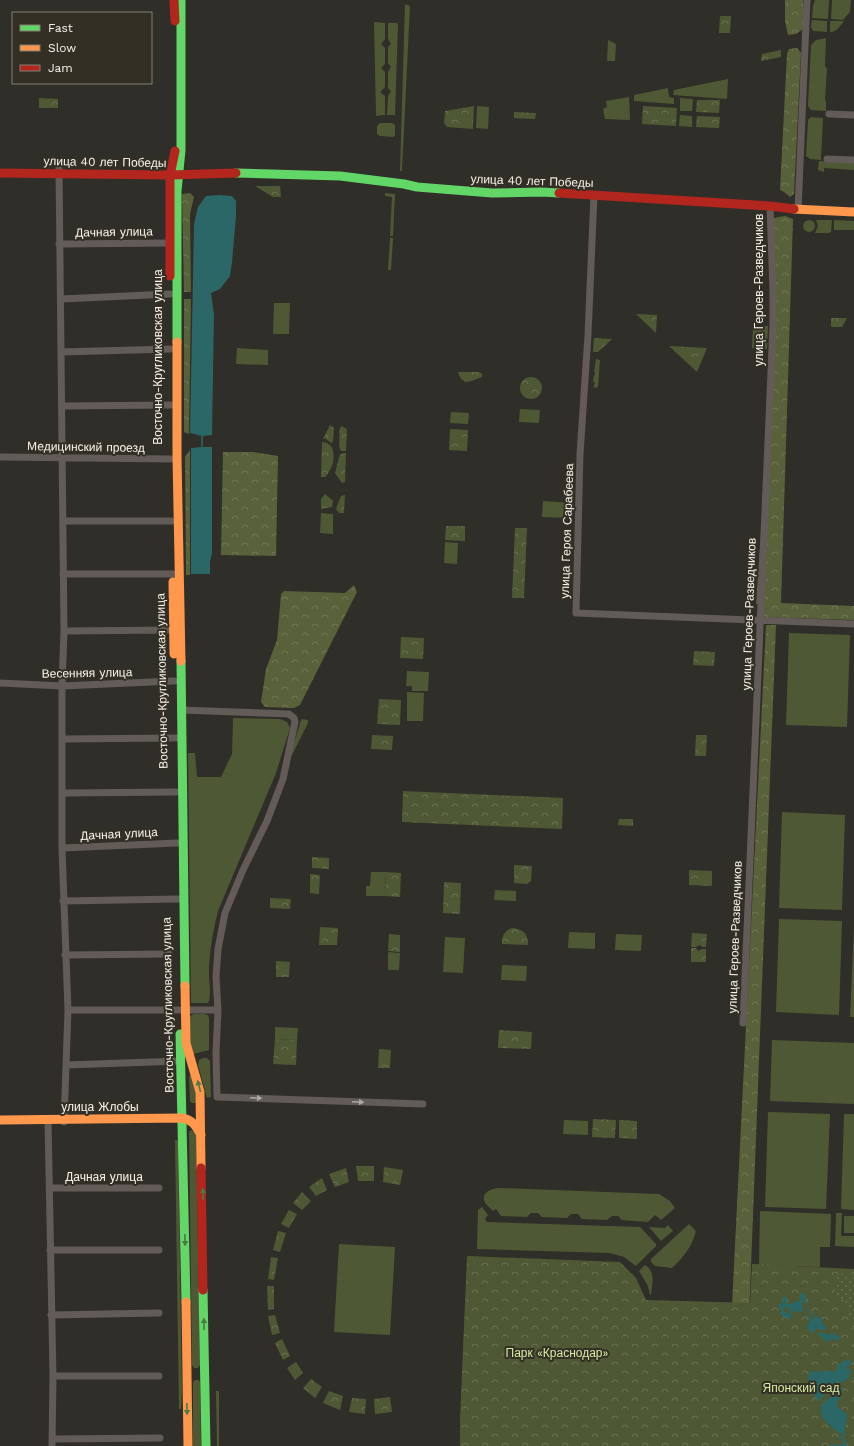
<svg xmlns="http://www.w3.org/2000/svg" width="854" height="1446" font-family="'Work Sans',sans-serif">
	<defs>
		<pattern id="forest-crowns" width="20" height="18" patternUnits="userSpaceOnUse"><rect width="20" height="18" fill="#586139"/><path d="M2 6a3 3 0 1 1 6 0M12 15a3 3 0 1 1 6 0" fill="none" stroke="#717856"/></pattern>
		<pattern id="park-crowns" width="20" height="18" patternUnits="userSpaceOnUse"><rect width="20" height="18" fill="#4f5834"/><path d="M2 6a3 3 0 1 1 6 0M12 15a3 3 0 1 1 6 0" fill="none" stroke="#697152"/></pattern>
		<pattern id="garden-dots" width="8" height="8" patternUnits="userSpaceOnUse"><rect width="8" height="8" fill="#4f5834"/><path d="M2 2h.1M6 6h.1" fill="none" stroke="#697152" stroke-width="1.8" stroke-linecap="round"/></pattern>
	</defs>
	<rect width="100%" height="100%" fill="#302e28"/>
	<path fill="#4f5834" d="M815 0H829L828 19 812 18 813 6Z
		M832 0H851L850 12 843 20 831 19Z
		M405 4 410 6 402 171H400Z
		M812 20 827 21V32L813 31 811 27Z
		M830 21H844C839 27 837 32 830 32Z
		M374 22 385 23V39L381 44 385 48V64L381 68 385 72V87L381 91V93L385 96V115L376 116Z
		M388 23H397L398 25 395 115H387L388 96 391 91 388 88V72L391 67 388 63V47L391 44 388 39Z
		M826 38 825 66 827 69 825 99 826 103V111L811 110 808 106 811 45 816 40Z
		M608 40 616 44 615 61H607Z
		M728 79 727 99 673 95 674 90Z
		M668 88 669 97 674 98V104L634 101V95Z
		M629 97 630 120 605 119 603 109 607 107 606 101Z
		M680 98 693 99 692 111H680Z
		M477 106 489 107 488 129 476 128Z
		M811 117 823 118 821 160 810 159 806 156 808 120Z
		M380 123H392L395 125V135L393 137 380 136 377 134V126Z
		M819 161 854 163V170L824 168V172L818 170Z
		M385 193 395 194 393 236H390L392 197 385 196Z
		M803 226a6 6 0 1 1 12 0a6 6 0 1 1-12 0Z
		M816 220H832L831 232 828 233H815L818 226Z
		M834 220 854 221V230H834Z
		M390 238H393L391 270H388Z
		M274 303H290L289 334H273Z
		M753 326H768L767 349 752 348Z
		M237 348 268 350V365L236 364Z
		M596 359 600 360 598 387 595 388 593 386 594 385 595 382H593L594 375H595V372H594Z
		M520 409 540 410 539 423 519 422Z
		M451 412 469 413 468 424 450 423Z
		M543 501 571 503 570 518 542 517Z
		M321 513 333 514V534L320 533Z
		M445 542 458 543 457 564 444 563Z
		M789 633 850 635 847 727 786 725Z
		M407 671 429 672 428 691H412V686H406Z
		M407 692 424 693 423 721H407Z
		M233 718 280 719 287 722 290 728 276 773 218 911C213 932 209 952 209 973 209 982 211 992 209 1001L208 1003H191L188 753H195L197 777H221L232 754Z
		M302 719 308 720V723L288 763 301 720Z
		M782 812 845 815 842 910 779 908Z
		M371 872H386L385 896H366V886H370Z
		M495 890 516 891V901L494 900Z
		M779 919 842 921 839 1015 776 1012Z
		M854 926V1017H850Z
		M569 932 595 933V949L568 948Z
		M616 934 642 935 641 951 615 950Z
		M445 937 465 938 463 973 443 972Z
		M388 952 400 953 399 970H388Z
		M502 965 527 966 526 981 501 980Z
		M194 1014H204L208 1015 209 1018V1050L193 1054C190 1042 186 1027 190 1016Z
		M275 1027 298 1028 297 1040 275 1039Z
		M772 1040 854 1043V1104L770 1101Z
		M203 1058H207L210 1061 211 1097 207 1098 198 1065 199 1060Z
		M191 1075 195 1084 196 1103H192L190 1101 189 1076Z
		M768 1112 830 1114 826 1209 765 1207Z
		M844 1114H854V1210L841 1209Z
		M564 1120 588 1121V1135L563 1134Z
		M191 1130 196 1132 200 1365 198 1368H194L192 1365 189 1132Z
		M175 1140H177L178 1142 182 1392 181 1409H179Z
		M500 1188 659 1194 670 1201 675 1208 661 1220 655 1215 648 1222 622 1220 618 1216H612L607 1220 582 1219 578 1214H571L567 1218 542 1217 538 1213H531L527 1217 501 1216 496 1209 493 1211C490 1208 485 1204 484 1200 482 1191 494 1188 500 1188Z
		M482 1207 488 1215 485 1219 487 1222 640 1227 656 1244V1246L636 1266 624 1257 610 1253 477 1249 478 1210Z
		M760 1211 831 1214 830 1247H820V1267L759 1265Z
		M836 1213H842L841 1236H854V1247L835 1246Z
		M844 1216H854V1233H844Z
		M689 1224 696 1231C692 1246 684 1257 672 1268L655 1266 651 1262V1259Z
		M668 1225 673 1231 661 1241 649 1227 665 1228Z
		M339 1244 395 1247 390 1335 334 1332Z
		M645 1265C656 1271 652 1285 651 1295H650L648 1286 639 1271Z
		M195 1380H198L200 1382 201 1446H193V1382Z
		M216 1391H219V1446H217Z"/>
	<path fill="url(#forest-crowns)" d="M785 0H803V29L796 34 788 35 785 21Z
		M797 48 801 53 794 194 790 197 784 192 780 190 787 54 789 49Z
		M190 193 194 197 190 214 191 292H184L182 194Z
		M785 216 793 219 781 603 854 606V620L762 617 763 604H756L776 312 773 218Z
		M184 299H191L189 434 184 432Z
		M190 450V575H186L185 457Z
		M223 452H253L278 456 276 556 221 555Z
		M354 585 357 592 300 705 294 708 265 707 261 702 266 669 277 640 281 594 284 591 345 593Z
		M766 625H776L744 1446H725Z"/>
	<path fill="url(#park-crowns)" d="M720 16H731L730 33H719Z
		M781 50V57L761 61 762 54Z
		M39 98 58 99V108H39Z
		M697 100H720L719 113 696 112Z
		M474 106 473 129 447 127 444 123 445 111Z
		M643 106 677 108 676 126 642 124Z
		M514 112 536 113 535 119 514 118Z
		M680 115 692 116V127L679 126Z
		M697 116 720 117 719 128 696 127Z
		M255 186H280L281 197H273Z
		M636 314 657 315 656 333Z
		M831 318H847L842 327H831Z
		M594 338 612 339 598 352H593Z
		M669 346 707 348 697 372Z
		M458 372H479L482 374V377C472 381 462 387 458 372Z
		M520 388a11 11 0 1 1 22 0a11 11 0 1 1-22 0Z
		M330 425 334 428 333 442 331 443 326 439H323Z
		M341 426 347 429 346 451H341C337 444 341 438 339 431Z
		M450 429 468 430 467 451 449 450Z
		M322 442C340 443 334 469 325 477H321Z
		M346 453 345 482 342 483 335 473 340 454Z
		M325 494 333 501 332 507 321 509V499Z
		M345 495 344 513H339L336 509 341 496Z
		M446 526H465V541L445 540Z
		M515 528H527L524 598H512Z
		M401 637 424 638 423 659 400 658Z
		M694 651 715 652 714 666 693 665Z
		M379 699 401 700 400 725 377 724Z
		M372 735 393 736 392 750 371 749Z
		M696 735H707L706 756H695Z
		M403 791 563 798 562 829 402 822Z
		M619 819H633V826L618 825Z
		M312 857 329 858V869L312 868Z
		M514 865 532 866 531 881 527 884 514 883Z
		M689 870 712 871V886L689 885Z
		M386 872 401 873 400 897 385 896Z
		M310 874 320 875 319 894 310 893Z
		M444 882 461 883 460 914 443 913Z
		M270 898 291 899 290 909 270 908Z
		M320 927 338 928 337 945H319Z
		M512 928C523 929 528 933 528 945L502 944C502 936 504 931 512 928Z
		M692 933 707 934 706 947H702L700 945 696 947H691Z
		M389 934 400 935V952L388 951Z
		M691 948H696L698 951 702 949H706V962H691Z
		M276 961 290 962 289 977H276Z
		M499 1030 532 1032 531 1049 498 1048Z
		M275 1039 297 1040 296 1065 273 1064Z
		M379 1049 391 1050 390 1068H378Z
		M593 1119 616 1120 615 1138 592 1137Z
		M619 1120 637 1121V1139L619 1138Z
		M356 1166H374V1181H358Z
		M384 1167 403 1170 400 1185 383 1182Z
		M346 1168 349 1182 335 1187 329 1174Z
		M322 1178 327 1190 316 1196 309 1187Z
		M302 1192 311 1201 302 1210 293 1203Z
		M289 1210 297 1214 289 1228 281 1224Z
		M278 1231 286 1233 280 1252 273 1250Z
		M467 1256 620 1262 636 1278 646 1300 750 1303 752 1264 854 1269V1446H460V1419Z
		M271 1257 278 1258 274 1280 268 1279Z
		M267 1286H274V1309L268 1310Z
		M275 1315 280 1333 272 1335 268 1316Z
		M282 1339 290 1356 283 1360 275 1343Z
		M296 1362 303 1373 295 1380 287 1368Z
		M311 1379 322 1387 315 1398 303 1388Z
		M329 1391 343 1396 340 1410 323 1403Z
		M390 1397 392 1412 375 1414 374 1399Z
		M352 1398 366 1399 365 1414 349 1412Z"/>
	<path fill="url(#garden-dots)" d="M842 1274 854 1275V1325L850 1319 846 1302 837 1295 833 1288 836 1278Z"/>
	<path fill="#2b6767" d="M219 195 232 196 236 201V216L232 262 230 276 220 289 211 293 214 314 212 435 202 436 190 433 194 224 198 207 206 196Z
		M202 447H212V553L210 562V574H191V448Z
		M800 1293 804 1294 806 1293 805 1294 806 1301H807L806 1304 803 1302 801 1303 803 1308 802 1312 799 1313 796 1310 792 1312 791 1317 793 1319 790 1318 788 1319 786 1317H784L782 1316V1314L781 1315V1312L779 1314 782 1311 779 1310V1305L780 1304H784L787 1301 783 1304 780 1301 784 1300 783 1298 784 1296 788 1299 787 1301 789 1310 784 1306 783 1310 790 1315 789 1309H792L789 1308 788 1304 793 1303 794 1301 797 1302 799 1300 801 1301V1299H799L800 1297 799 1296 801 1294 799 1295Z
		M806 1307 810 1309V1311L813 1312 816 1317 822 1318 823 1321 821 1323 826 1326V1329L822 1330V1333L828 1335 830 1333 836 1334V1336L839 1335 840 1341 834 1339 825 1342 823 1338 817 1334 821 1332V1329H817L816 1327V1331L814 1330V1332L812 1333 809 1330 808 1327H804L810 1323 809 1322 810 1320 807 1316 801 1315H808L812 1319 815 1318 814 1315 808 1311 809 1309 805 1308Z
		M849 1359 852 1365 846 1367 847 1369H851L849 1378 842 1383 836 1381 843 1389 840 1398 837 1402C839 1412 841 1408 847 1414V1419L844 1432 847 1435 841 1438 846 1440 847 1444 845 1446H829L831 1444 842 1445 844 1441 839 1438 841 1436 845 1435C843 1434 841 1434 839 1433 835 1431 824 1420 822 1417L823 1415 820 1413 822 1404 833 1395 830 1390 824 1395 819 1402 809 1386 810 1384 808 1380 810 1371 821 1372 827 1370 834 1372 837 1370 838 1364 841 1365V1362Z"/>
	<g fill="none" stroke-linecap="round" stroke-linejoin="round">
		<path stroke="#2b6767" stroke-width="1.5" d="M202 436V447"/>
		<path stroke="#625b58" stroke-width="7" d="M829 114 854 115
			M827 159 854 160
			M59 168 64 631 62 686V848L68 1010 64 1122
			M594 195 588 335 580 454 576 613 854 624
			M798 210 807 0
			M59 244 170 243
			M61 299 170 294
			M61 352 170 349
			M62 406 171 405
			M0 457 171 459
			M63 521H172
			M63 574H173
			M64 631 173 630
			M0 683 62 686 174 681
			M181 710 289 714 294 718 295 722 283 779 267 821 243 870 225 913 218 949 216 977 218 1010 216 1053 217 1097 423 1104
			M63 739 176 738
			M63 793 176 792
			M62 848 177 843
			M63 901 178 899
			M65 955 169 954
			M68 1010H179
			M185 1010H218
			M743 1023 773 325V292L770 206
			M66 1065 181 1061
			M48 1119 53 1376 52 1446
			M50 1188H159
			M50 1250H159
			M51 1315 159 1313
			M53 1376H159
			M53 1439 160 1438"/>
		<path stroke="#63d668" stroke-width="9" d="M236 173 340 176 404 184 417 187 492 193 542 192 559 193
			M177 342V191L181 150V0
			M181 661 185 986
			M180 1034 186 1302
			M203 1290 206 1446"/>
		<path stroke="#ff974d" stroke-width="9" d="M794 209 854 212
			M177 342V457L181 661
			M173 582 174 654
			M185 986 186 1043 200 1092 201 1168
			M0 1120 182 1118C193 1120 196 1126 201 1135
			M186 1302 188 1446"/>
		<path stroke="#b3261e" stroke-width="9" d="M174 0 175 21
			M0 173 170 175 236 173
			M559 193 770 206 794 209
			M170 276V175L175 151
			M201 1168 203 1290"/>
	</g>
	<defs><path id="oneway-solid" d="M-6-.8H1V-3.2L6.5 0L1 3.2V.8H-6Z"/></defs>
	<g fill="#497a43">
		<use href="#oneway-solid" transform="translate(199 1086) rotate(-104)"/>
		<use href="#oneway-solid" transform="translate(203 1194) rotate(-91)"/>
		<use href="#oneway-solid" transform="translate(185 1240) rotate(89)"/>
		<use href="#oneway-solid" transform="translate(204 1324) rotate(-91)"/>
		<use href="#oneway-solid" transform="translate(187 1409) rotate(89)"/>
	</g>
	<g fill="#aca8a3">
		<use href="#oneway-solid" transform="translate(256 1098) rotate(2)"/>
		<use href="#oneway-solid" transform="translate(358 1102) rotate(2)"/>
	</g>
	<g text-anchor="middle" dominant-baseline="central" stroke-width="4" stroke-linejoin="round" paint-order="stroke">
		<g font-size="12" fill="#f7f4ee" stroke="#332f25">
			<text transform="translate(105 162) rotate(1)">улица 40 лет Победы</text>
			<text transform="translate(532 181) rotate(2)">улица 40 лет Победы</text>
			<text transform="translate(114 232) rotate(-1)">Дачная улица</text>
			<text transform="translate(759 290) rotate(-90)">улица Героев-Разведчиков</text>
			<text transform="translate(158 357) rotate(-90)">Восточно-Кругликовская улица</text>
			<text transform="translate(86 447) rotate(1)">Медицинский проезд</text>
			<text transform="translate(567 531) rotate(-88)">улица Героя Сарабеева</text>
			<text transform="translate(749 614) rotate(-88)">улица Героев-Разведчиков</text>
			<text transform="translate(87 673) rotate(-1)">Весенняя улица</text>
			<text transform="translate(162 681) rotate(-91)">Восточно-Кругликовская улица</text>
			<text transform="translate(119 834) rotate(-3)">Дачная улица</text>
			<text transform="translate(735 937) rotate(-88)">улица Героев-Разведчиков</text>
			<text transform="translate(168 1005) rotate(-91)">Восточно-Кругликовская улица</text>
			<text x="100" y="1107">улица Жлобы</text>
			<text x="104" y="1177">Дачная улица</text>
		</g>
		<g font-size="12" fill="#d8eba2" stroke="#332f25">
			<text x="557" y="1353">Парк «Краснодар»</text>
			<text x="801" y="1388">Японский сад</text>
		</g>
	</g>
	<rect x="12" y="12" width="140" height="72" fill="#332f25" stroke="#817e75"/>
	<rect x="20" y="25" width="20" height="6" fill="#63d668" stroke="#817e75"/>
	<text x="48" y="32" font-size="12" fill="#f7f4ee">Fast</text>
	<rect x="20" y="45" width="20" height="6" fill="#ff974d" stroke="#817e75"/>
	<text x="48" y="52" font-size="12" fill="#f7f4ee">Slow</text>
	<rect x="20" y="65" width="20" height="6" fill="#b3261e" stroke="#817e75"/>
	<text x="48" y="72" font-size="12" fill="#f7f4ee">Jam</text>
</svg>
